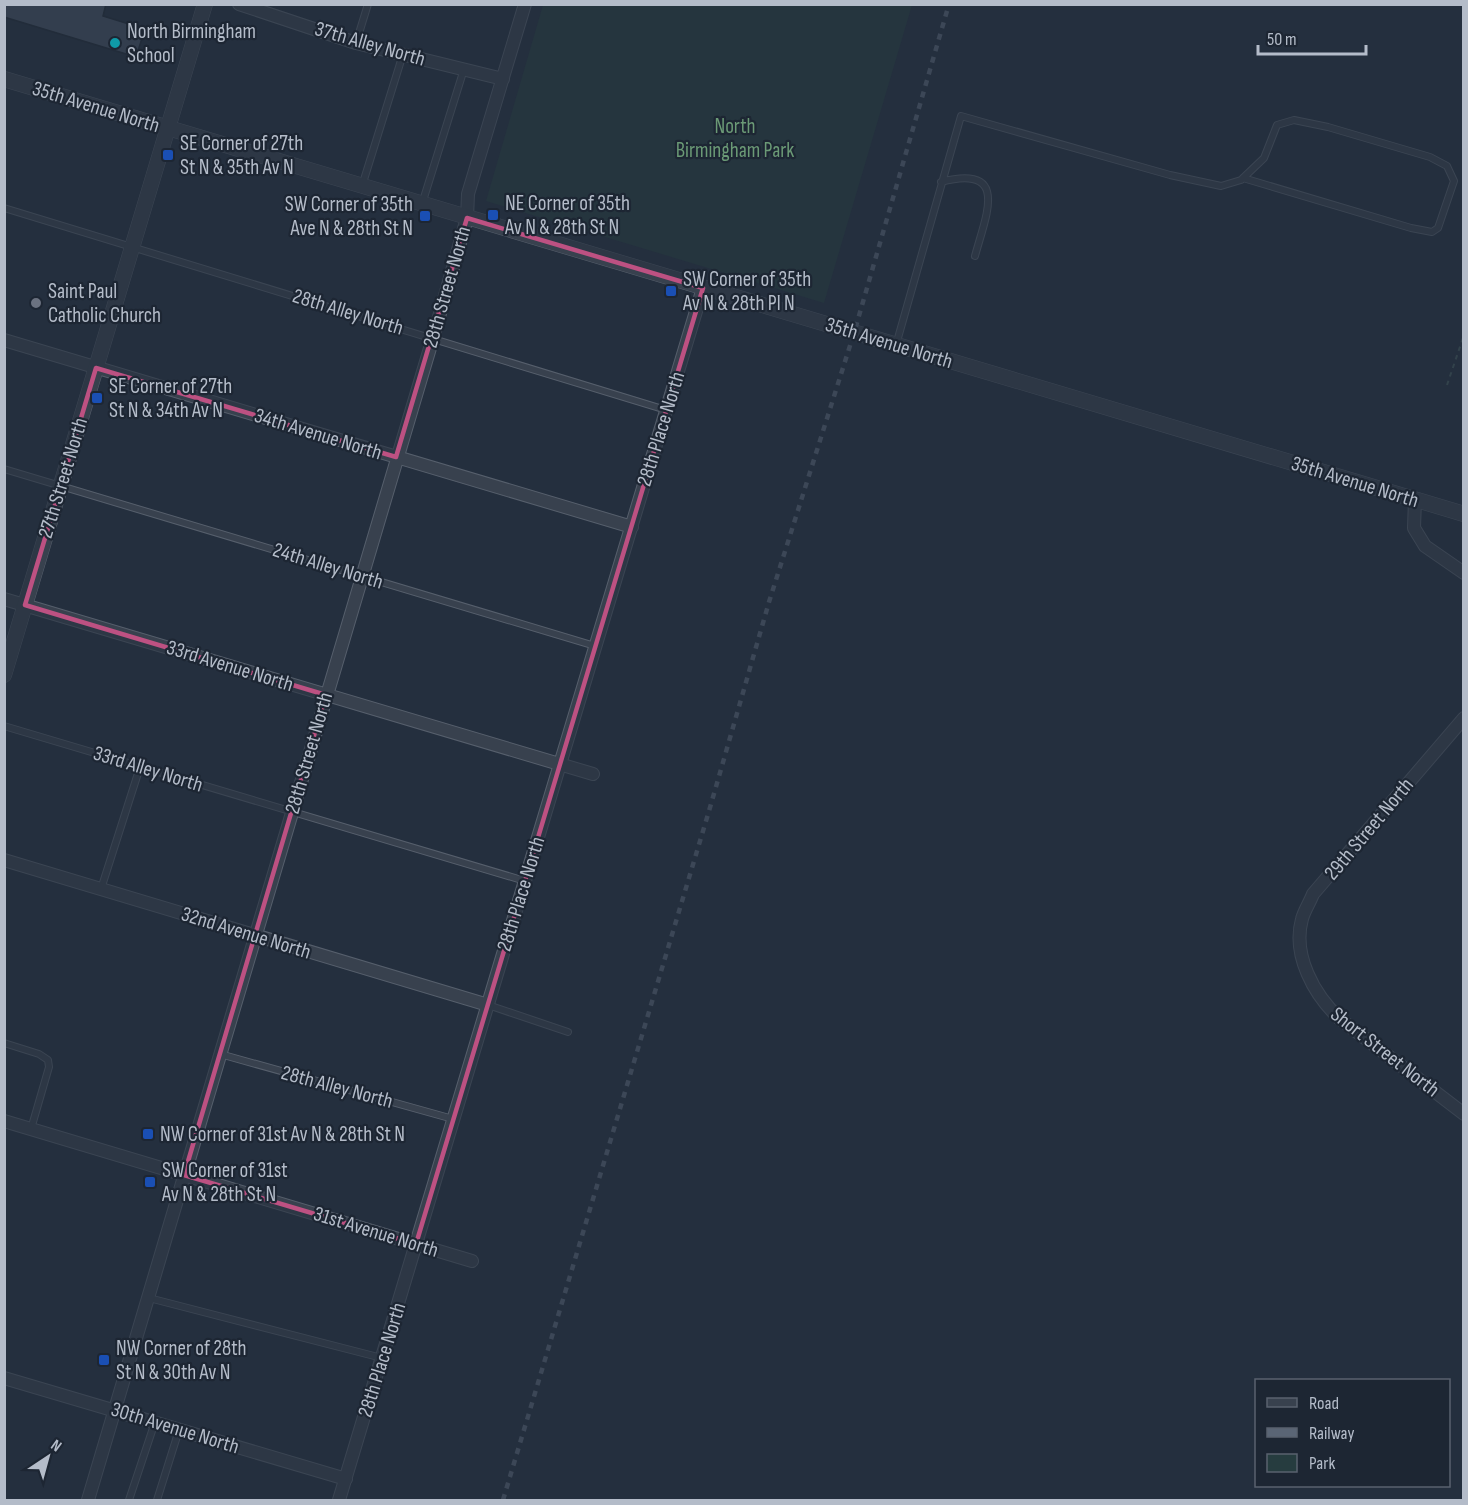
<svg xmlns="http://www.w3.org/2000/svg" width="1468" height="1505" font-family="'Sofia Sans Condensed',sans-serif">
	<rect width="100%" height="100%" fill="#242f3e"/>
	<path fill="#263c3f" d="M543 5H912L824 303 486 201Z"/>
	<path fill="#455162" stroke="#1f2835" stroke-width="1.5" d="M4 4H106L103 16 145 29 136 57 4 17Z"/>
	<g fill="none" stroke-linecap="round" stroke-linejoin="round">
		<g stroke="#565f6c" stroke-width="8">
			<path id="service" d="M356 43 368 4
				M941 182C1010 164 986 215 975 256
				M362 186 403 54
				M422 204 464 69
				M4 208 666 410
				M896 345 961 116 1170 175 1221 186 1241 180 1264 158 1277 125 1294 120 1328 127 1430 157 1447 166 1454 181 1438 228 1432 232 1411 228 1243 178
				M4 469 595 646
				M4 726 525 881
				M101 889 140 767
				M488 1005 568 1032
				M4 1043 39 1054 48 1060 49 1067 31 1129
				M220 1054 453 1119
				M149 1298 382 1358
				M129 1500 155 1422
				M157 1500 179 1430"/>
		</g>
		<g stroke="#565f6c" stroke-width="14">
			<path id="minor" d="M239 4 356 43 503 79
				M4 340 632 527
				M1415 500 1414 528 1425 546 1464 573
				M4 599 593 774
				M1464 718 1313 894C1310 902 1304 911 1302 919 1292 955 1314 995 1340 1019L1464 1114
				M4 860 488 1005
				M4 1121 472 1261
				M4 1378 346 1479
				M88 1500 433 338 467 218 468 194 525 4
				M339 1500 703 288"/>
		</g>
		<g stroke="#565f6c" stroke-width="16">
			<path id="tertiary" d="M4 79 1464 514
				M4 675 205 4"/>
		</g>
		<path stroke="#44595c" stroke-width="2" stroke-dasharray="4.5 4.5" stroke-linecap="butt" d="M1447 385 1464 335"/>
		<use href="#service" stroke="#38414e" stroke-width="6"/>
		<use href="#minor" stroke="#38414e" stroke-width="12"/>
		<use href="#tertiary" stroke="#38414e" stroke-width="15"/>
		<path stroke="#5a6575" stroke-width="4.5" stroke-dasharray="6 6" stroke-linecap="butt" d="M503 1500 709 811 769 602 854 333 949 4"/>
	</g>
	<path d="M0 0H1468V1505H0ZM467 218 703 288 416 1244 184 1175 326 695 25 605 96 368 396 457Z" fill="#242f3e" fill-opacity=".55" fill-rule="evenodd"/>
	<path fill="none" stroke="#bd5182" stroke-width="4.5" stroke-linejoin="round" d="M467 218 703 288 416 1244 184 1175 326 695 25 605 96 368 396 457Z"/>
	<circle fill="#0f9aa8" stroke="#1d2633" stroke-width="2" cx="115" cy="43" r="6"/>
	<g fill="#1a4fb4" stroke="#1d2633" stroke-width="2">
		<rect x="162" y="149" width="12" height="12" rx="3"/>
		<rect x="487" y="209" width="12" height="12" rx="3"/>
		<rect x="419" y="210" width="12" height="12" rx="3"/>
		<rect x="665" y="285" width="12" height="12" rx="3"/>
		<rect x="91" y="392" width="12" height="12" rx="3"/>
		<rect x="142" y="1128" width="12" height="12" rx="3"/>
		<rect x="144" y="1176" width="12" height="12" rx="3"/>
		<rect x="98" y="1354" width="12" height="12" rx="3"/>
	</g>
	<circle fill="#6b7280" stroke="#1d2633" stroke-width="2" cx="36" cy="303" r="6"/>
	<g text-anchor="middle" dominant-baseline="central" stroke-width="4.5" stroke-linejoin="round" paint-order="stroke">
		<g font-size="21" fill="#b4bcc9" stroke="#1d2633" text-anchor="start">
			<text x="127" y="31">North Birmingham<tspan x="127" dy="24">School</tspan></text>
			<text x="180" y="143">SE Corner of 27th<tspan x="180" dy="24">St N &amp; 35th Av N</tspan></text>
			<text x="505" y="203">NE Corner of 35th<tspan x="505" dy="24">Av N &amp; 28th St N</tspan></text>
			<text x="413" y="204" text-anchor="end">SW Corner of 35th<tspan x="413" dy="24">Ave N &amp; 28th St N</tspan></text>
			<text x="683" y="279">SW Corner of 35th<tspan x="683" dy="24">Av N &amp; 28th Pl N</tspan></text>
			<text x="48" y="291">Saint Paul<tspan x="48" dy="24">Catholic Church</tspan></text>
			<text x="109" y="386">SE Corner of 27th<tspan x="109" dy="24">St N &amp; 34th Av N</tspan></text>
			<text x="160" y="1134">NW Corner of 31st Av N &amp; 28th St N</text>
			<text x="162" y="1170">SW Corner of 31st<tspan x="162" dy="24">Av N &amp; 28th St N</tspan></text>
			<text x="116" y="1348">NW Corner of 28th<tspan x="116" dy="24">St N &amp; 30th Av N</tspan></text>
		</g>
		<g font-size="21" fill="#b4bcc9" stroke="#1d2633">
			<text transform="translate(370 44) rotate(16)">37th Alley North</text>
			<text transform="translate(96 107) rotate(17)">35th Avenue North</text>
			<text transform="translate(447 287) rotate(-74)">28th Street North</text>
			<text transform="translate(348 312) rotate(17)">28th Alley North</text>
			<text transform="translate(889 343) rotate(17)">35th Avenue North</text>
			<text transform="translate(661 429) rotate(-73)">28th Place North</text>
			<text transform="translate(318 434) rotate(17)">34th Avenue North</text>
			<text transform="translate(63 478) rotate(-73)">27th Street North</text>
			<text transform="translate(1355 482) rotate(17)">35th Avenue North</text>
			<text transform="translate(328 566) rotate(17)">24th Alley North</text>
			<text transform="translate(230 666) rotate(17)">33rd Avenue North</text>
			<text transform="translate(309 753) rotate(-74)">28th Street North</text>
			<text transform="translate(148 769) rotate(17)">33rd Alley North</text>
			<text transform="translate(1369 829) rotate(-50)">29th Street North</text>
			<text transform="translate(521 894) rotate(-73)">28th Place North</text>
			<text transform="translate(246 933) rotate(17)">32nd Avenue North</text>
			<text transform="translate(1385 1052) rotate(38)">Short Street North</text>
			<text transform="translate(337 1087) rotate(15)">28th Alley North</text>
			<text transform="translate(376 1232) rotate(17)">31st Avenue North</text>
			<text transform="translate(382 1360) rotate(-73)">28th Place North</text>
			<text transform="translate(175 1428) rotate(17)">30th Avenue North</text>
		</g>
		<g font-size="21" fill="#6b9a76" stroke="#1d2633">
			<text x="735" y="126">North<tspan x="735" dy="24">Birmingham Park</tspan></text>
		</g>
	</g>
	<rect width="1468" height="1505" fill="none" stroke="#b4bcc9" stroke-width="12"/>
	<rect x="1255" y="1379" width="195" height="108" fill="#1d2633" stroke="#59626f" stroke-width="1.5"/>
	<rect x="1267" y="1398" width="30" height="9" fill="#38414e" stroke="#59626f" stroke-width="1.5"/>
	<text x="1309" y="1409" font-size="18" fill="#b4bcc9">Road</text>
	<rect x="1267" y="1428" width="30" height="9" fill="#5a6575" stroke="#59626f" stroke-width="1.5"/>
	<text x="1309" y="1439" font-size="18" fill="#b4bcc9">Railway</text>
	<rect x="1267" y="1454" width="30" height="18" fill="#263c3f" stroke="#59626f" stroke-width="1.5"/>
	<text x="1309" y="1469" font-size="18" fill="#b4bcc9">Park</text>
	<g transform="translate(48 1457) rotate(36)" stroke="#1d2633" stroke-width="4.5" paint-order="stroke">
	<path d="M0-4.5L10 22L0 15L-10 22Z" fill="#b4bcc9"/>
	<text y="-9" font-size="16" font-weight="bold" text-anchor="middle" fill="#b4bcc9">N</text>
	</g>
	<path d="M1258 45v9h108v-9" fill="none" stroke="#b4bcc9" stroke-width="3"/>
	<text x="1267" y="45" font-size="18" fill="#b4bcc9" stroke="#1d2633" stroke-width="4.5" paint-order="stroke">50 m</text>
</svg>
